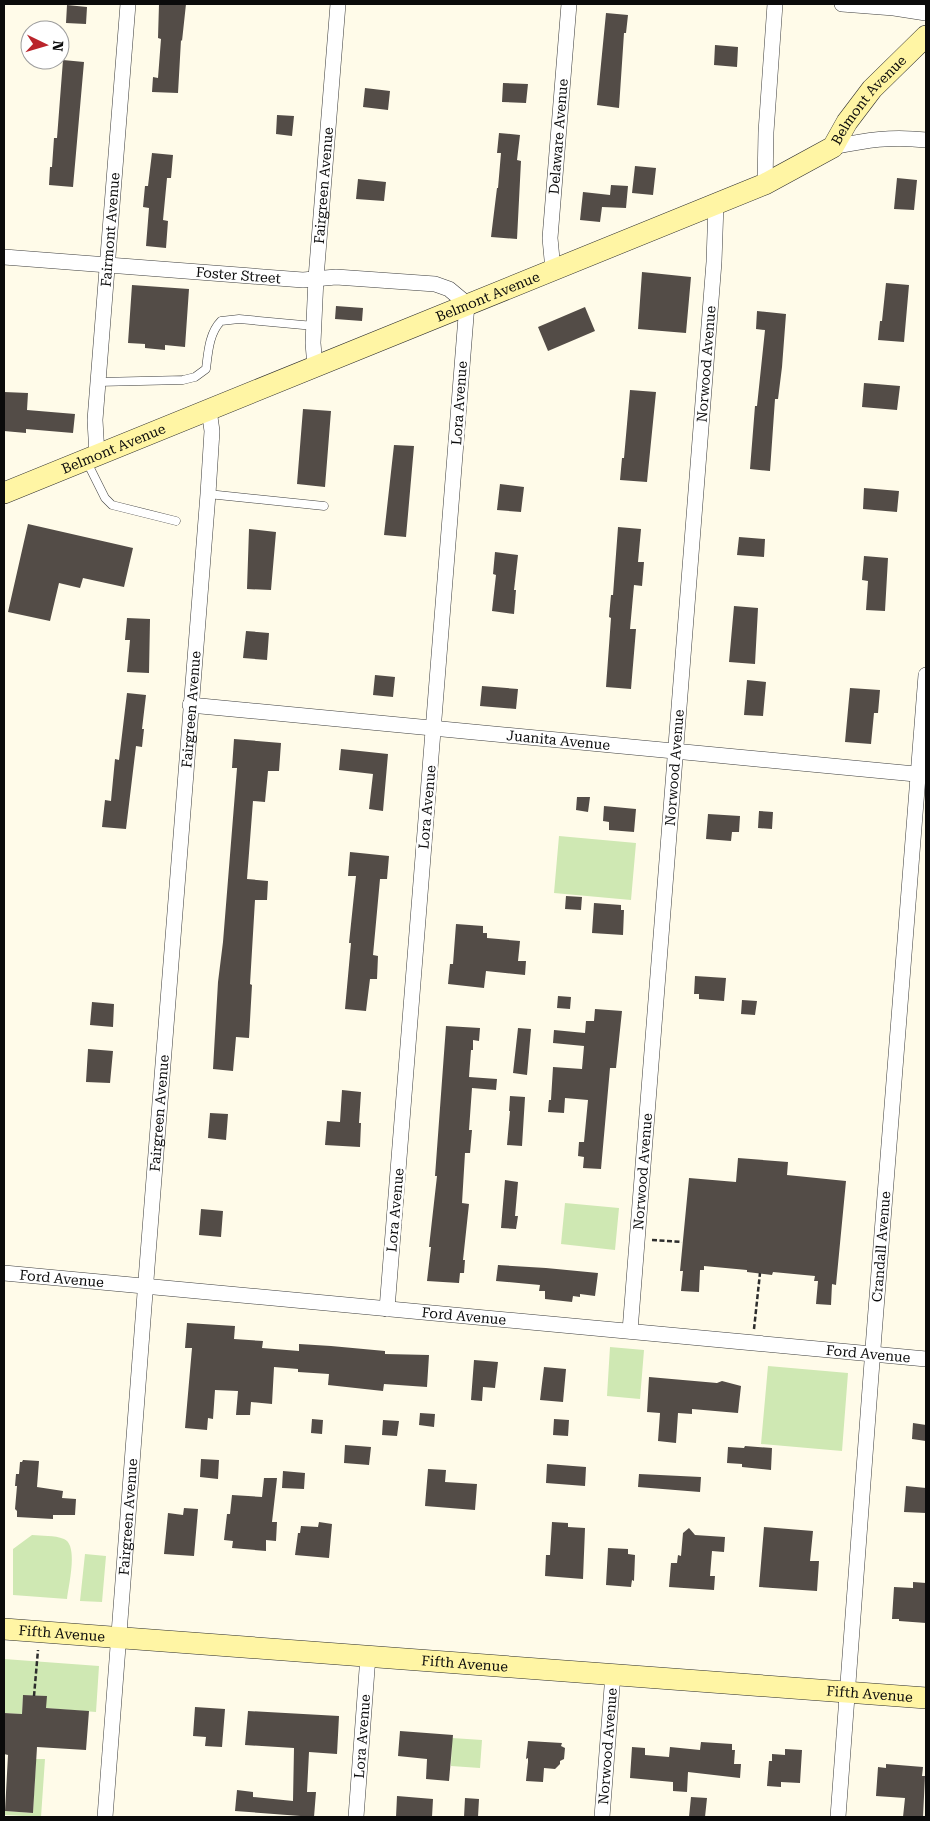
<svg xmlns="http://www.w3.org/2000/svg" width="930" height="1821" font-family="'Roboto Serif',serif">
	<rect width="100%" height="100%" fill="#fffbe9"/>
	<path fill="#cfe8b3" d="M559 836 636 843 631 900 554 893Z
		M565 1203 619 1208 615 1250 561 1244Z
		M610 1347 644 1350 640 1399 607 1396Z
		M768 1366 848 1373 842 1451 761 1444Z
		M32 1535C42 1536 54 1535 64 1539 79 1545 68 1587 67 1599L13 1595V1549Z
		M85 1554 106 1556 102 1602 80 1601Z
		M4 1659 99 1666 96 1712 46 1708V1696L23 1695 22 1714 4 1713Z
		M452 1738 482 1740 480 1768 451 1766Z
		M36 1759H45L41 1817 5 1815V1811L33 1813Z"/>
	<path fill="#534c47" d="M159 4H186L182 41 181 40 178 93 152 92 153 77 158 78 161 39 158 38Z
		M67 5 87 7 86 24 66 23Z
		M606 13 628 15 626 33H624L619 108 597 105Z
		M715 45 738 47 737 67 714 65Z
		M63 60 84 62 73 187 49 185 50 167H52L54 138H57Z
		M503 83 528 84 526 103 502 102Z
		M365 88 390 91 388 110 363 107Z
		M277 115 294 116 292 136 276 134Z
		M499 133 520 135 517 160 521 161 517 239 491 237 497 188H498L501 153H497Z
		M152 153 173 155 171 178H167L163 220 168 221 166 248 146 246 149 208 143 207 145 186H148Z
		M635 166 656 168 653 195 632 193Z
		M897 178 917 180 914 210 894 209Z
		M358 179 386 182 384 201 356 199Z
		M611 185 628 186 626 208 602 207 600 222 580 220 583 192 610 195Z
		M642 272 691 277 686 333 638 329Z
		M886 283 909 285 904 342 878 340 880 321H882Z
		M132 285 189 289 185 347 165 345V350L145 348V344L128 343Z
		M336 306 363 308 362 321 335 319Z
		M585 307 595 331 548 351 538 327Z
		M757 311 786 314 782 367 778 399H775L770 471 750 469 755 406H757L765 330 756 329Z
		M864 383 900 386 897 410 862 407Z
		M630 390 656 392 647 482 620 480 622 458H624Z
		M4 392 28 393 27 410 75 414 73 433 26 429V433L4 431Z
		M303 409 331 411 325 487 297 484Z
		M394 445 414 446 406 537 384 535Z
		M500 484 524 487 521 512 497 510Z
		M864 488 899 491 897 512 863 509Z
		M28 524 133 548 124 587 83 578 80 588 59 583 50 621 8 612Z
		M618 527 641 529 638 562H644L642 586 634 585 630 629H636L631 689 606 687 611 618 609 617 611 595H613Z
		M249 529 276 532 271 590 247 589Z
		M739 537 765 539 764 557 737 555Z
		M495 552 518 555 514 590H516L514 614 492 611 496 575 493 574Z
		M864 556 888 558 885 611 866 610 868 581 862 580Z
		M734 606 758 608 755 664 729 662Z
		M127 618 150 619 149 673 127 672 130 640H125Z
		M246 631 269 633 267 660 243 658Z
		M375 675 395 677 393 697 373 695Z
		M747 680 766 682 763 716 744 715Z
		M482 686 518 689 516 709 480 706Z
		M850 688 880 690 878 713H874L871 744 845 742Z
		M127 693 146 695 142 729H144L142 747 136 746 126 829 102 827 105 800 111 801 115 759 119 760Z
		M234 739 281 743 279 771H268L265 802 253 801 247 879 268 881 267 900H255L250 984 252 985 249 1038 236 1037 233 1071 213 1069 218 982 223 942 237 768H232Z
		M341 749 388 754 383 811 369 809 373 774 339 770Z
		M577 797H590L588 812 576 810Z
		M604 806 636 809 634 832 609 830V822L603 821Z
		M759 811 773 812 772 829 758 828Z
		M708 814 740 816 739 832H732L731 841 706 839Z
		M350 852 389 856 387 879H380L373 955 378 956 377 979H370L366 1011 345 1009 351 943H349L356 876H348Z
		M566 896 582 897 581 910 565 909Z
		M594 903 621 905V910H624L623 935 592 933Z
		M456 924 483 926V933H487V938L520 941 518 961H526L525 975 486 971 484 988 448 984 450 964H453Z
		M695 976 726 978 724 1001 699 999V994H694Z
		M558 996 571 997 570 1009 557 1008Z
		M742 1000 757 1001 755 1015 741 1014Z
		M92 1002 114 1004 113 1027 90 1025Z
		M595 1009 622 1011 616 1068H610L601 1169 583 1168 584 1157 578 1156 579 1142H584L588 1100 565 1098 564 1113 548 1112 549 1100H551L553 1067 582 1069 584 1046 553 1043 554 1030 585 1033 586 1021H594Z
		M446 1026 480 1028 479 1041 473 1040V1050H471L469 1077 497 1079 496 1090 472 1088 469 1130H472L470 1153H465L462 1203 469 1204 463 1260H465L464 1273H460L459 1283 427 1281 431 1247H429L437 1176H435Z
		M518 1028 531 1029 527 1075 513 1073Z
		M88 1049 113 1051 110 1083 86 1082Z
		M342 1090 361 1092 359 1123H361L360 1147 325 1145 327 1121 340 1122Z
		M510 1096 525 1097 522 1146 507 1145 510 1111H509Z
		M210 1113 228 1114 226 1140 208 1138Z
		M738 1158 788 1162 787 1175 846 1181 836 1285 832 1284 831 1305 816 1304 818 1281H814L815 1276 773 1272 772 1275 747 1272V1270L704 1266V1270H700L699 1292 681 1291 683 1271H680L689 1178 736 1182Z
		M505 1180 518 1182 515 1216H518L516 1229 501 1228Z
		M201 1209 223 1211 221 1237 199 1235Z
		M498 1265 546 1268 598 1273 595 1296 580 1294V1297L573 1296 572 1302 545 1299V1291H539L540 1285 496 1281Z
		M187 1323 235 1326 234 1339 263 1341 262 1348 299 1351V1344L331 1346 385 1351V1354L429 1355 427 1387 384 1384 383 1391 328 1385 329 1374 298 1372V1369L274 1367 272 1404 251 1402 250 1415H236L238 1391 215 1390 213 1419 208 1418 207 1430 185 1428 192 1348H185Z
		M474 1360 498 1362 495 1388 483 1387 482 1401 471 1400Z
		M544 1367 566 1369 563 1402 540 1400Z
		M649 1377 717 1383 722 1381 741 1386 738 1413 692 1409V1414L678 1413 676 1443 658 1441 660 1413 647 1412Z
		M420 1413 435 1414 434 1427 419 1425Z
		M312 1419 323 1420 322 1434 311 1433Z
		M554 1419 569 1420 568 1436 553 1435Z
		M383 1420 399 1421 397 1436 382 1435Z
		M913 1423 926 1425V1441L912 1439Z
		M345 1445 371 1447 369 1465 344 1463Z
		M745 1446 772 1448 771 1470 742 1467V1464L727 1463 728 1447 744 1448Z
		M201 1459 219 1460 218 1479 200 1477Z
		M23 1460 39 1461 37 1487 63 1491 62 1498 76 1499 75 1515H53V1519L17 1517V1511L15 1509 17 1486H15L16 1474H19L20 1462H22Z
		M547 1464 586 1467 585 1486 546 1483Z
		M428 1469 446 1470 445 1482 477 1484 475 1510 425 1506Z
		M283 1471 305 1473 304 1489 282 1488Z
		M639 1474 701 1477 700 1492 638 1487Z
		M264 1478H277L272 1522H277L276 1541 266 1540V1551L232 1548 233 1541 224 1540 227 1514H230L232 1495 262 1497Z
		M906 1486 926 1488V1513L904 1512Z
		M184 1508 198 1509 194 1556 164 1554 168 1513 183 1515Z
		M319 1522 332 1524 329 1558 295 1555 298 1533H300L301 1526 318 1527Z
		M552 1522 568 1523V1527L585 1528 583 1579 545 1576 546 1555H550Z
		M764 1527 813 1531 810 1561H819L817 1591 759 1587Z
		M689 1528 695 1535 725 1537 724 1552 712 1551 710 1576H715L714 1590 669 1587 671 1563H677L678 1555 681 1556 683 1533Z
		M608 1548 628 1549V1554L635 1555 634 1581 632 1580 631 1587 606 1585Z
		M913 1582 926 1583V1623L899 1621V1619H892L894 1587 913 1588Z
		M23 1695 47 1696 46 1708 89 1711 86 1750 37 1747 33 1813 5 1811 8 1755 4 1754V1713L22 1714Z
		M195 1707 225 1709 222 1747 205 1746 206 1737 193 1736Z
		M248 1711 339 1716 337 1754 309 1752 307 1792H316L314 1817 235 1811 237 1790 253 1792V1797L293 1801 294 1748 245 1745Z
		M400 1731 453 1735 449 1781 426 1779 427 1759 398 1756Z
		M528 1741 562 1743 561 1746 565 1748 564 1759 560 1761V1764L555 1769 544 1768 543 1782 526 1781 528 1762V1758L526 1759Z
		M701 1742 732 1744V1750H735L734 1764H741L740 1778 688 1772 687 1792 673 1791V1782L630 1778 632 1747 645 1748V1755L669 1757 670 1747 700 1750Z
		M785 1749 802 1750 800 1783 781 1782V1787L767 1786 769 1761H772V1754L785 1755Z
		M886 1764 923 1767 922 1776H925L923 1817H903L905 1798 876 1796 878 1767 886 1768Z
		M397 1796 433 1799 432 1817H396Z
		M691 1797 707 1798 705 1817H689Z
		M465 1798 479 1799 478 1817H464Z"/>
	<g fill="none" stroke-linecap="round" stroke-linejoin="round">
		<g stroke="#3e3e3e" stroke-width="9">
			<path id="lane" d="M98 382 183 380 195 377 206 369C208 353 209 333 221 321L239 319 314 326
				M87 462 105 498 112 505 176 521
				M208 494 324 506"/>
		</g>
		<g stroke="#3e3e3e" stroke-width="16">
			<g id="street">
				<path d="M842 4 894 8 926 13"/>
				<path d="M833 147C867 140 891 136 926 140"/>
				<path d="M765 184 766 132 775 4"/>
				<path id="s1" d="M4 257 303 280 336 277 435 284 449 289 467 304 387 1309"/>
				<path id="s2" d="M553 270 550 238 569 4"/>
				<path id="s3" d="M315 367 313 343 316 278 338 4"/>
				<path id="s4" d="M97 455 95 420 128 4"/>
				<path id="s5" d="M190 705 926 775"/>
				<path id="s6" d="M4 1273 926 1359"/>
				<path id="s7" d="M630 1331 714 262 716 204"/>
				<path id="s8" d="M105 1817 147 1267 208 494 212 431 209 410"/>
				<path id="s9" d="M356 1817 368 1656"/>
				<path id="s10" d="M602 1817 613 1674"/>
				<path id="s11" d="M838 1817 874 1335 926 675"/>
			</g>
		</g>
		<g stroke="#2d2d2d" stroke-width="22">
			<g id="secondary">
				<path id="s12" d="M4 493 765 184 833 147 847 122 872 89 926 36"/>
				<path id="s13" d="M4 1629 926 1698"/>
			</g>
		</g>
		<path stroke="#2d2d2d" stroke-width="2.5" stroke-dasharray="5 2.5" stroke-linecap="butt" d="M652 1240 682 1242
			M754 1329 760 1273
			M34 1696 38 1650"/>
		<use href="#lane" stroke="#fff" stroke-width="8"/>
		<use href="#street" stroke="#fff" stroke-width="15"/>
		<use href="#secondary" stroke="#fff5a4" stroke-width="21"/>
	</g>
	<g text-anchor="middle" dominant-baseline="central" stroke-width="5" stroke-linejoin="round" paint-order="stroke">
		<g font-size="14" fill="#0b0b0b" stroke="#fff">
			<text stroke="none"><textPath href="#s12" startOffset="958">Belmont Avenue</textPath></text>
			<text stroke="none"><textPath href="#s2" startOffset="134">Delaware Avenue</textPath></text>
			<text stroke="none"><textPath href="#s3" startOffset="182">Fairgreen Avenue</textPath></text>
			<text stroke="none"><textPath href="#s4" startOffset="226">Fairmont Avenue</textPath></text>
			<text stroke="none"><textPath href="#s1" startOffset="235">Foster Street</textPath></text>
			<text stroke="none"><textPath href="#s12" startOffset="522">Belmont Avenue</textPath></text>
			<text stroke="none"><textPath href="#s7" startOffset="970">Norwood Avenue</textPath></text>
			<text transform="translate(459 403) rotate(-86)">Lora Avenue</text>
			<text stroke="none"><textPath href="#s12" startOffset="118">Belmont Avenue</textPath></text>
			<text stroke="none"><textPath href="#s8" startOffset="1111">Fairgreen Avenue</textPath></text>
			<text stroke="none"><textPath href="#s5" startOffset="370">Juanita Avenue</textPath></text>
			<text stroke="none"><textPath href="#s7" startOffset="565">Norwood Avenue</textPath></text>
			<text transform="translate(427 807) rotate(-85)">Lora Avenue</text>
			<text stroke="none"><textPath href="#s8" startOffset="706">Fairgreen Avenue</textPath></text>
			<text stroke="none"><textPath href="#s7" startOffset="160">Norwood Avenue</textPath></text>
			<text transform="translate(395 1210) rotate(-85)">Lora Avenue</text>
			<text stroke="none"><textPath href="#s11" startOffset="572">Crandall Avenue</textPath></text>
			<text stroke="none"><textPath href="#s6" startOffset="58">Ford Avenue</textPath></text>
			<text stroke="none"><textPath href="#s6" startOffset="462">Ford Avenue</textPath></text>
			<text stroke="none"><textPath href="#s6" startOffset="868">Ford Avenue</textPath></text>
			<text stroke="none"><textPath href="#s8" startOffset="301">Fairgreen Avenue</textPath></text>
			<text stroke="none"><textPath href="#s13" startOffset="58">Fifth Avenue</textPath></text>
			<text stroke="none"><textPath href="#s13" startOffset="462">Fifth Avenue</textPath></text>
			<text stroke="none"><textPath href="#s13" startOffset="868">Fifth Avenue</textPath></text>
			<text stroke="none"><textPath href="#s9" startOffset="81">Lora Avenue</textPath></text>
			<text stroke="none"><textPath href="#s10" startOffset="71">Norwood Avenue</textPath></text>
		</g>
	</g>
	<rect width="930" height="1821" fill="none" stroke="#0b0b0b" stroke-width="10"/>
	<g transform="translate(45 45) rotate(95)"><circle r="24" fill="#ffffff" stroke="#9d9d9d"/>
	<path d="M0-4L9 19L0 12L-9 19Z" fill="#ba242b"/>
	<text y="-8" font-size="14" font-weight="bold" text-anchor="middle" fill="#0b0b0b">N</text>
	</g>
</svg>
